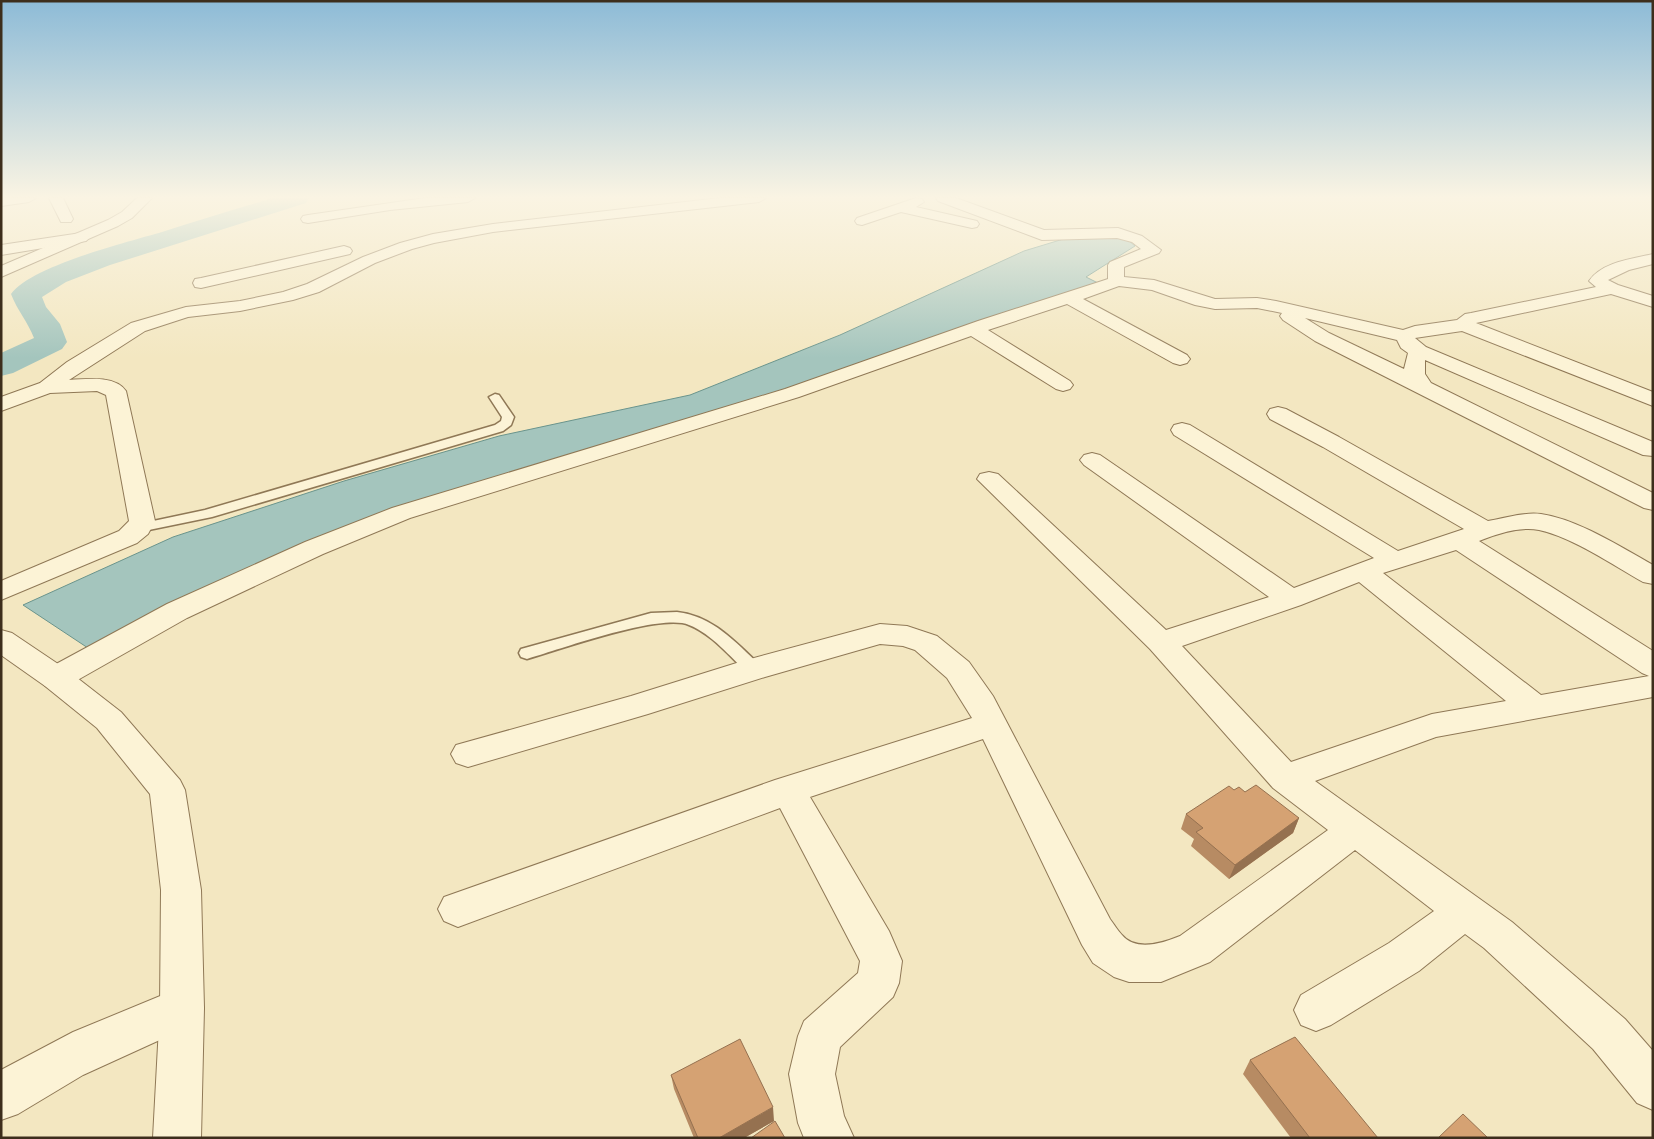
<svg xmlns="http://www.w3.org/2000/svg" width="1654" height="1139" font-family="'Roboto Serif',serif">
	<rect width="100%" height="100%" fill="#f3e7c1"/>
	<path fill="#a4c5bd" stroke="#6a948c" d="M1122 235 1135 246 1086 277 1098 283 942 339 687 421 392 509 88 648 23 605 173 537 344 481 499 436 690 395 840 335 1024 251 1070 237Z"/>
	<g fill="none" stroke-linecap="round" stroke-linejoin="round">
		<path fill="#a4c5bd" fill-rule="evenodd" d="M273 198H309L306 203 110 265 66 282 42 297 46 307 60 324 67 342 62 349 13 373 1 376V353L34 338C28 322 17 310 11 294 31 266 128 242 162 232 199 220 236 209 273 198Z"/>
		<g stroke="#8f7856" stroke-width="3">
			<path id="service" d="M495 394 499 395 514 417 511 425 503 431 212 517 139 532 134 531 132 528 134 525 139 524 205 510 495 425 501 421 502 417 489 397Z
				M677 612C713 616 735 642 760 665L763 669 760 673 754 675 748 673C730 657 712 634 689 625 661 613 561 649 527 659L521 657 519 653 521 649 651 613Z"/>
		</g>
		<g stroke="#8f7856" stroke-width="2">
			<path id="minor" d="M1 198H36L29 202 1 206Z
				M49 198H63L73 219 71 222H61Z
				M425 198H475L468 202 390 210 308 223 303 222 301 219 303 216 308 215Z
				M720 198H766L759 202 493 232 434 243 412 249 375 263 319 292 293 300 240 311 188 317 145 331 69 380C86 379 115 375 126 391L155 521 148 534 137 543 1 600V581L119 531 129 521 106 395 97 391 50 393 1 411V397L40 383 67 362 131 323 186 307 240 301 283 292 307 284 363 257 400 243 433 234 493 224Z
				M916 198 922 199 924 202 916 207 977 221 979 224 977 227 972 228 901 212 862 225 857 224 855 221 857 218Z
				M936 198H956L1044 230 1118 228 1142 236 1161 250 1159 253 1124 267V277L1154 280 1215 299 1257 298 1276 301 1403 330 1415 326 1457 320 1465 314 1471 313 1596 287 1589 281C1602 262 1631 259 1653 254V264L1629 270 1608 280 1618 285 1653 296V307L1611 294 1476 323 1653 392V406L1462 331 1415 338 1426 347 1653 442V456L1643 455 1425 360V374L1431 383 1653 493V510L1644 508 1315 341 1283 320 1280 316 1282 313 1257 308 1215 309 1195 305 1152 290 1119 286 1083 299 1187 355 1190 359 1187 363 1180 365 1173 363 1067 304 988 330 1070 381 1073 385 1070 389 1063 391 1056 389 971 336 799 397 410 518 323 554 187 618 67 686 56 689 45 686 40 678 45 670 167 604 305 542 392 508 785 389 978 321 1102 281 1108 279V265L1110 262 1141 249 1132 242 1117 238 1042 240 938 201ZM1305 318 1397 340 1401 348 1408 353 1404 369 1329 333Z
				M81 233 86 235 89 238 86 241 1 255V245Z
				M344 246 350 248 352 251 350 254 201 288 195 287 193 283 195 279 201 278Z
				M1278 407 1286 409 1339 437 1488 521C1505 518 1523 512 1541 514 1577 519 1621 547 1653 565V584L1643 582C1613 565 1572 537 1539 530 1521 526 1496 534 1479 541L1653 651V697L1436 737 1315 781 1512 922 1625 1019 1653 1051V1110L1637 1103 1593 1049 1484 948 1465 934 1419 971 1331 1025 1316 1031 1301 1025 1294 1010 1301 995 1389 943 1434 911 1355 850 1210 962 1161 982H1129L1114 977 1093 963 1082 945 983 739 810 797 889 931 902 961 899 983 893 997 840 1047 835 1074 844 1116 854 1138H804L798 1123 789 1074 798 1036 804 1021 858 973 860 961 780 808 458 927 444 921 438 909 444 897 775 780 972 718 947 678 915 650 903 646 880 644 765 677 648 714 468 767 456 763 451 754 456 745 631 696 743 661 880 624 907 626 937 636 969 662 993 696 1110 919C1114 924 1117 930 1122 935 1136 952 1163 943 1180 936L1328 830 1273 788 1150 649 977 479 980 474 989 472 998 474 1166 630 1269 597 1084 465 1080 460 1084 455 1092 453 1100 455 1294 588 1374 558 1174 435 1171 430 1174 425 1182 423 1190 425 1398 551 1464 529 1323 447 1270 419 1267 414 1270 409ZM1456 550 1642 673 1649 676 1541 695 1383 573ZM1359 582 1506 701 1432 714 1291 762 1182 646 1301 605Z
				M182 987 197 993 204 1008 197 1023 83 1075 18 1114 1 1120V1070L73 1032Z"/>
		</g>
		<g stroke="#8f7856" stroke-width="2">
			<path id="tertiary" d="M137 198H152L132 218 118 226 1 277V266L108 220 122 212Z
				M1 630 12 633 67 670 121 712 180 780 185 790 201 890 204 1008 201 1138H153L160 1008 161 890 150 794 97 728 45 686 1 655Z"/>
		</g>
		<use href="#service" fill="#fcf3d6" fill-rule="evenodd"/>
		<use href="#minor" fill="#fcf3d6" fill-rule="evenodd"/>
		<use href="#tertiary" fill="#fcf3d6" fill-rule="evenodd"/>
	</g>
	<path fill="#b78b63" d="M1245 792 1299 818 1293 833 1229 879 1191 846 1194 839 1181 829 1186 814Z
		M1250 1060 1378 1138H1291L1243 1074Z
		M671 1075 774 1121 744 1138H694L674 1089Z"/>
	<path fill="#957150" d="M1299 818 1293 833 1229 879 1235 865Z
		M773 1107 774 1121 744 1138H719Z"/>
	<path fill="#d5a273" stroke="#957150" d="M1256 785 1299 818 1235 865 1196 832 1203 828 1186 814 1229 786 1234 790 1239 787 1245 792Z
		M1295 1037 1378 1138H1310L1250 1060Z
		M740 1039 773 1107 719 1138H698L671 1075Z
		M1463 1114 1488 1138H1438Z
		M775 1121 785 1138H751Z"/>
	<linearGradient id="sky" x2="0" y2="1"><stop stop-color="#8dbbd7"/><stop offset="0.55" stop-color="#faf4e3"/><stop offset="1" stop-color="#faf4e3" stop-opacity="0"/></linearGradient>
	<rect width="1654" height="358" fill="url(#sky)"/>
	<rect width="1654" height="1139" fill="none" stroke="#3d2e1c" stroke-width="5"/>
</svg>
